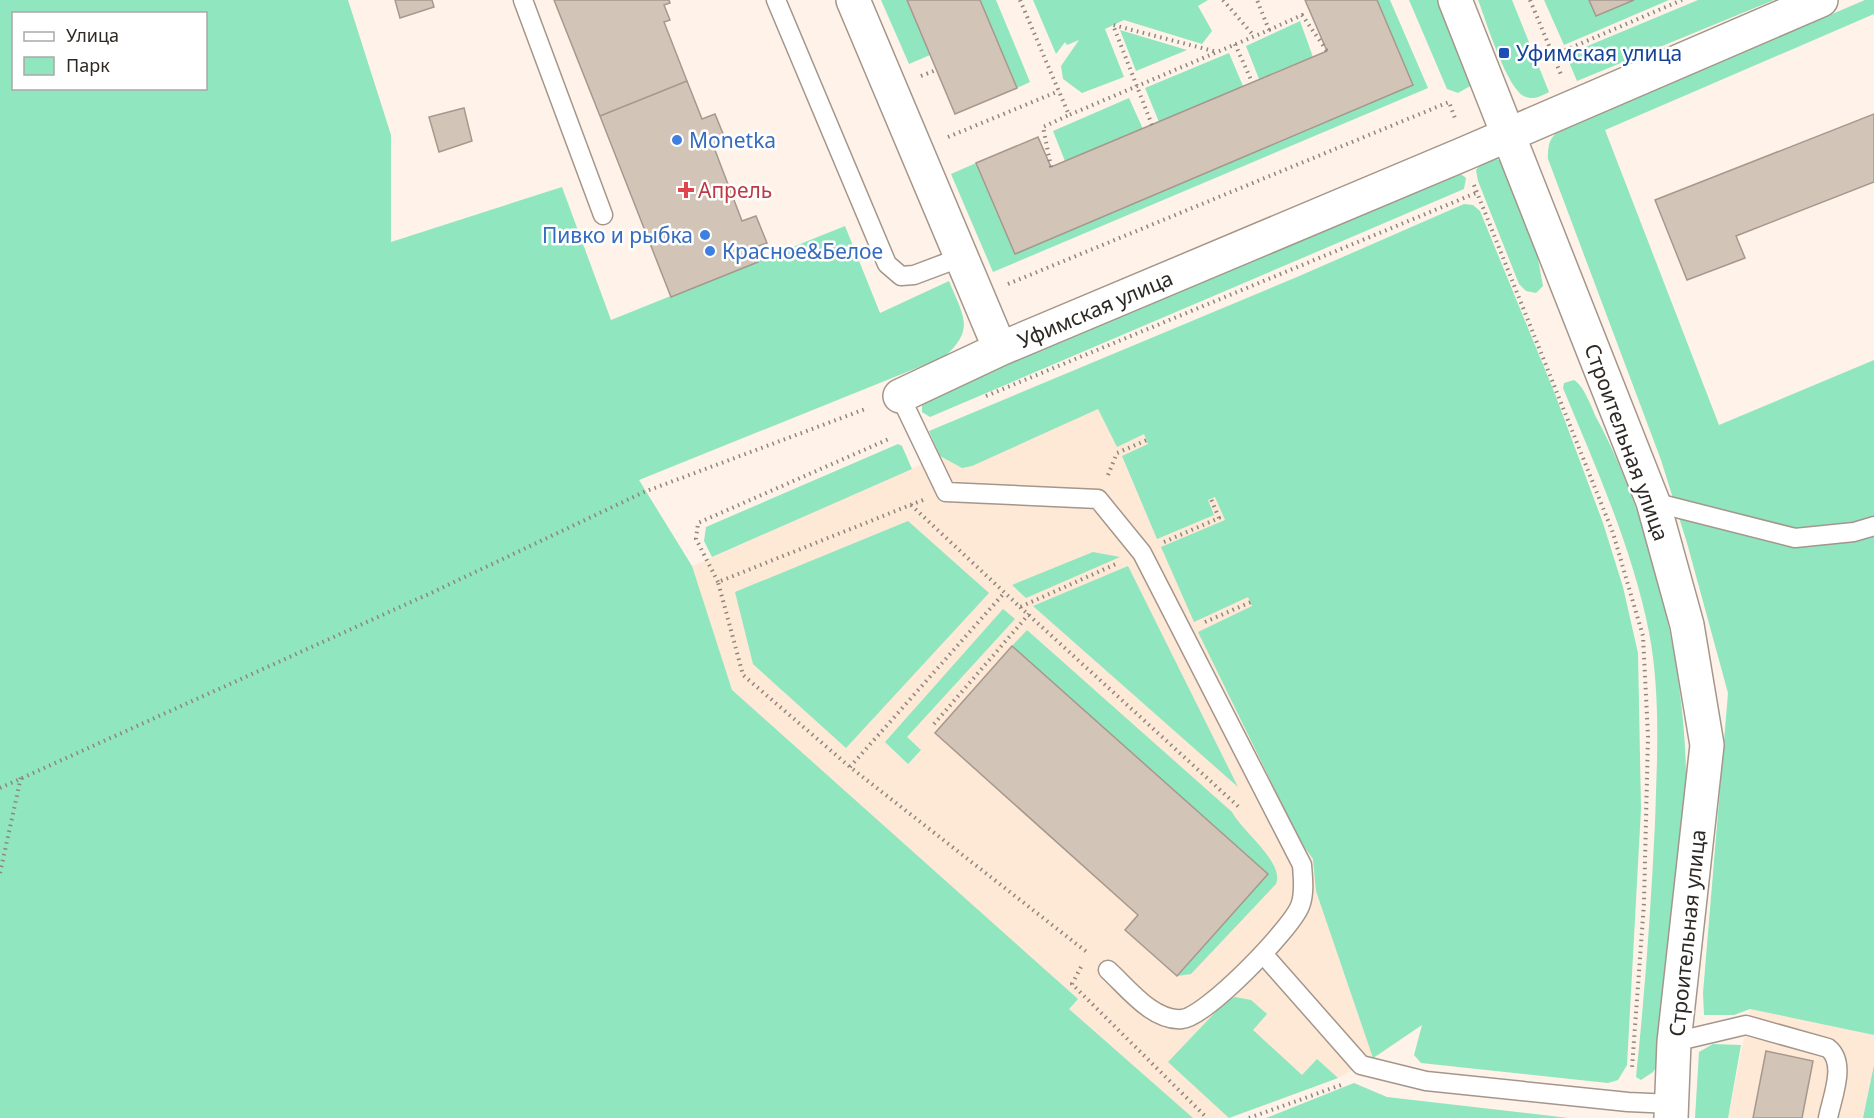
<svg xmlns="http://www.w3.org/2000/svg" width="1874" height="1118" font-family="'Noto Sans',sans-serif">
	<rect width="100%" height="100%" fill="#fff2e8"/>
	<path fill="#fee8d6" d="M1309 300 1423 1024 1379 1055 1338 1078 1228 1118H1171L724 720 643 588 940 456Z
		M1750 1009 1874 1035V1065L1863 1118H1728Z"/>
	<path fill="#8fe6bf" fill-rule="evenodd" d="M0 0H348L391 135V242L562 187 611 320 845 226 880 313 949 281C963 316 976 329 944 357L639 480 692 566 732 690 1078 999 1069 1009 1193 1118H0ZM14 14H206V88H14Z
		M881 0H907L930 55 909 64Z
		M980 0H996L1030 82 1017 88Z
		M1033 0H1208L1198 6 1212 31 1202 44 1124 20 1105 29 1124 77 1082 93 1063 79 1061 66 1079 40 1067 45 1065 42 1056 54Z
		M1377 0H1390L1428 88 993 272 951 174 976 163 1015 254 1413 85Z
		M1409 0H1440L1472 85 1458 93 1447 89Z
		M1478 0H1512L1549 92C1541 96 1534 100 1526 97 1507 91 1486 20 1478 0Z
		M1544 0H1589L1596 16 1634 0H1669L1564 45Z
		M1698 0H1774L1577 81 1566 55Z
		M1865 0H1874V14L1605 130 1719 425 1874 360V1035L1750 1009 1734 1015H1704L1703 993 1728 693 1687 543 1661 460 1548 159C1548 145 1549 138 1560 130Z
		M1300 21 1313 57 1259 79 1246 46Z
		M1120 30 1187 50 1136 71Z
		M1229 53 1243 86 1159 122 1145 88Z
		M1129 98 1143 129 1065 161 1053 131Z
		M1496 159 1505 162 1528 205 1543 286 1536 293 1526 291 1519 284 1478 181 1476 170 1483 161Z
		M1458 172 1466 178 1464 189 930 417 922 412V397Z
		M1464 204 1473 205 1480 211 1555 394 1603 523 1623 587 1638 653 1641 809 1627 1065 1618 1080 1608 1083 1421 1063 1414 1055 1422 1025 1373 1058 1316 891 1313 859 1300 841 1198 632 1252 606 1248 597 1194 622 1161 547 1225 520 1215 497 1208 500 1214 515 1157 539 1122 456 1148 444 1144 434 1117 447 1098 409 972 466 962 468 940 456 929 431 1297 277Z
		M1574 380C1585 387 1591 407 1597 419 1652 521 1688 675 1686 791L1660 1062 1653 1072 1641 1080 1636 1077C1645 992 1651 908 1655 823 1657 760 1661 695 1649 632 1632 547 1596 468 1563 388L1564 383Z
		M898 444 902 446 912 469 712 557 704 541 706 527Z
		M908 521 989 593 846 748 753 664 735 592Z
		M1093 552 1120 557 1026 598 1012 585Z
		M1128 566 1238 787 1033 606Z
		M1003 609 1015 619 907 737 921 750 908 764 885 742Z
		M1027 630 1232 812C1242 831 1285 863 1276 884L1191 974 1177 976 1267 875 1012 646Z
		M1235 997 1251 1000 1267 1014 1253 1030 1302 1075 1317 1059 1338 1078 1229 1118 1168 1062 1226 1001Z
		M1713 1044 1741 1045 1728 1118H1695L1699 1052Z
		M1874 1065V1118H1863Z
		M1354 1083 1387 1097 1569 1118H1266Z"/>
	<path fill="#d3c4b8" stroke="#a7988d" stroke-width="1.5" d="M395 0H432L434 7 400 18Z
		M554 0H669L670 3 664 5 670 20 664 22 687 81 600 116Z
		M907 0H980L1017 88 955 114Z
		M1305 0H1377L1413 85 1015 254 976 163 1038 137 1051 167 1327 51Z
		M1589 0H1634L1596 16Z
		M687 81 702 119 715 114 726 141 713 145 742 221 756 216 767 243 753 248 758 262 671 297 600 116Z
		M464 108 472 141 439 152 429 117Z
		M1874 114V182L1736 236 1745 258 1687 280 1655 200Z
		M1012 646 1268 874 1177 976 1125 930 1138 915 935 733Z
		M1766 1051 1813 1061 1802 1118H1753Z"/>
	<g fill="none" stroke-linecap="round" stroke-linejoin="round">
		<g stroke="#a4968a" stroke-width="21">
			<path id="service" d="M523 0 603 215
				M776 0 887 264 901 276 914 275 962 257
				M900 396 946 492 1098 499 1142 553 1302 865C1303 878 1305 894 1300 906 1291 929 1206 1017 1182 1019 1153 1022 1127 987 1108 970
				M1653 502 1795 538 1854 532 1874 526
				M1264 955 1361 1065 1426 1081 1628 1102 1672 1104
				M1674 1042 1746 1025 1828 1048C1847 1063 1832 1097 1828 1118"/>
		</g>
		<g stroke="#a4968a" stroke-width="36">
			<path id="minor" d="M853 0 1000 349
				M1455 0 1653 502 1687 625 1707 745 1674 1042 1671 1118
				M900 396 1000 349 1466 153 1821 0"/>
		</g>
		<path stroke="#8f867f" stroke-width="4" stroke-dasharray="1.5 4.5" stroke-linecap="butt" d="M1020 0 1069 115 1269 30 1257 0
			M1223 0 1254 36
			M1530 0 1562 77
			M1269 30 1302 15 1327 51
			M1235 44 1252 82
			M1554 55 1682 0
			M921 76 936 70
			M1152 125 1113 25 1217 52
			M948 137 1059 91
			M1051 167 1043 127 1069 115
			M1474 185 1613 533 1643 636 1648 736 1644 903 1632 1068
			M1008 284 1449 102 1456 121
			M986 396 1476 193
			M1108 475 1117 453 1147 440
			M923 500 718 582 743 675 850 767 1088 953
			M911 505 1020 607 1116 564
			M1164 542 1219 518 1211 499
			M718 582 696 539 698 523 891 438
			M1020 607 1241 809
			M1205 622 1251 602
			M934 724 1029 614
			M850 767 1005 592
			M0 788 431 593 644 492 868 408
			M0 873 21 777
			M1081 967 1072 984 1207 1118
			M1249 1118 1344 1084"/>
		<use href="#service" stroke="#fff" stroke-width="18"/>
		<use href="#minor" stroke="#fff" stroke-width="33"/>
	</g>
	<rect fill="#1a4fb4" stroke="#fff" stroke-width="2" x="1498" y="47" width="12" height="12" rx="3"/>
	<g fill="#3f7fe0" stroke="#fff" stroke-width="2">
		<circle cx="677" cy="140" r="6"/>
		<circle cx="705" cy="235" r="6"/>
		<circle cx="710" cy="251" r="6"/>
	</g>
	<path fill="#e0444e" stroke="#fff" stroke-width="2" d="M683 181h6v6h6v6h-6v6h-6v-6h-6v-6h6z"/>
	<g text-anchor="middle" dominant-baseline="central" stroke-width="5" stroke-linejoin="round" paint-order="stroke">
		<g font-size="21" fill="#164399" stroke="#fff" text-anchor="start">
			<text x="1516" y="53">Уфимская улица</text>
		</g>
		<g font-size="21" fill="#366cbe" stroke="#fff" text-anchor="start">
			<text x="689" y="140">Monetka</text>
			<text x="693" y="235" text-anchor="end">Пивко и рыбка</text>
			<text x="722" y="251">Красное&amp;Белое</text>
		</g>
		<g font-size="21" fill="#be3a42" stroke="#fff" text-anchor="start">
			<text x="698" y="190">Апрель</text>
		</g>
		<g font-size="21" fill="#2e2924" stroke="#fff">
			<text transform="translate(1095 309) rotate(-23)">Уфимская улица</text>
			<text transform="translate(1627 442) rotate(70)">Строительная улица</text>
			<text transform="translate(1687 933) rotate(-84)">Строительная улица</text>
		</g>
	</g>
	<rect x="12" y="12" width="195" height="78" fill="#ffffff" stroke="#aba9a7" stroke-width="1.5"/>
	<rect x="24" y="32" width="30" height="9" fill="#ffffff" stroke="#aba9a7" stroke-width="1.5"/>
	<text x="66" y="42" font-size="18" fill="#2e2924">Улица</text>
	<rect x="24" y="57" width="30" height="18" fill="#8fe6bf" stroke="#aba9a7" stroke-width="1.5"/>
	<text x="66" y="72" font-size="18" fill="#2e2924">Парк</text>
</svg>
